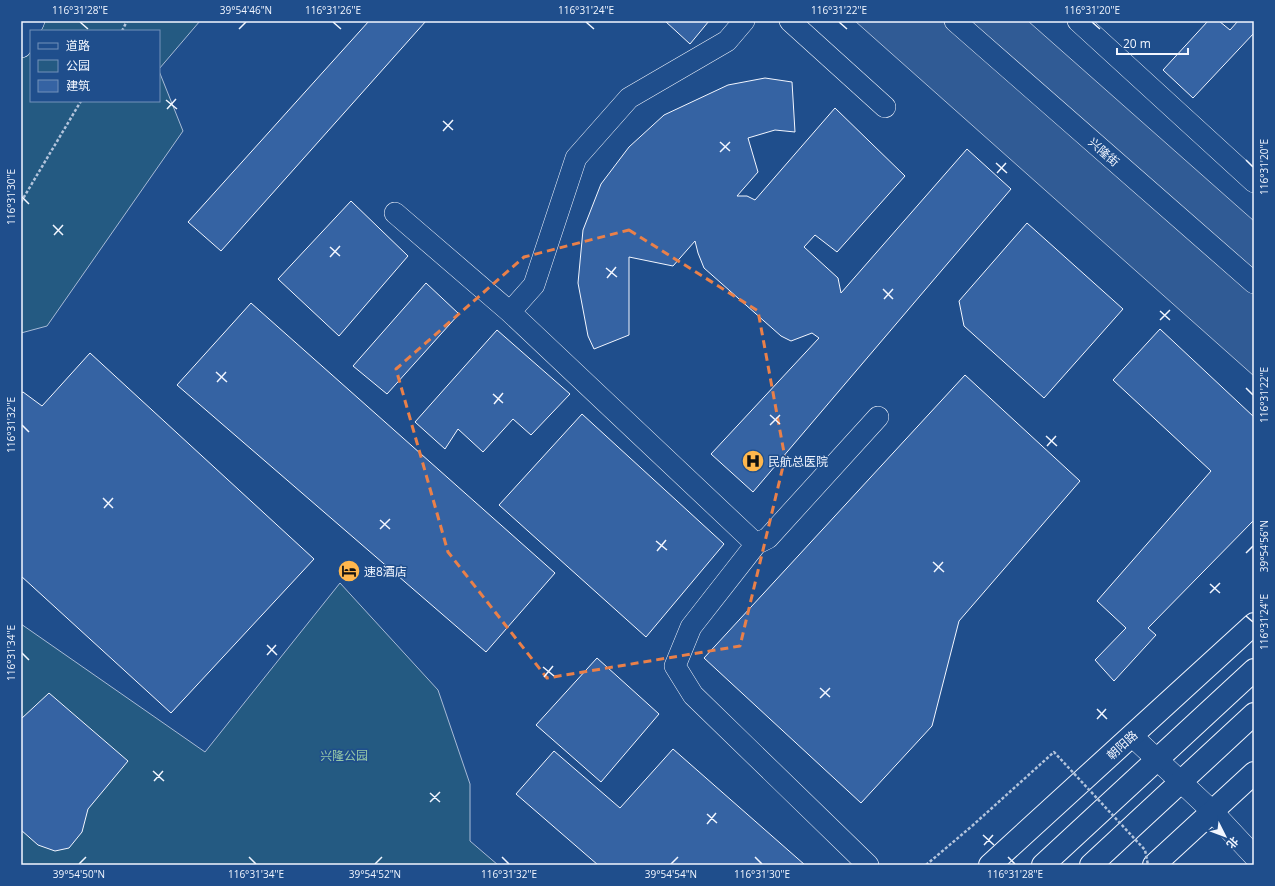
<svg xmlns="http://www.w3.org/2000/svg" width="1275" height="886" font-family="'Open Sans','Noto Sans SC',sans-serif">
	<rect width="100%" height="100%" fill="#1f4e8c"/>
	<path fill="#245a82" stroke="#a8bbd7" d="M21 21H200L159 69V31H31V101H159V71L183 131 47 326 21 333Z
		M340 583 438 690 470 784V841L498 865H21V624L205 752Z"/>
	<path fill="#305b95" stroke="#a8bbd7" d="M855 21H1028L1254 221V376Z"/>
	<path fill="#3563a3" stroke="#f2f6ff" d="M369 21H426L221 251 188 222Z
		M665 21H709L690 44Z
		M1208 21H1219L1230 30 1238 21H1252L1254 23V33L1193 98 1163 70Z
		M765 78 792 82 795 132 775 130 748 138 758 172 737 196H747L755 200 835 108 905 176 837 252 815 235 804 247 838 278 841 293 967 149 1011 189 753 492 711 454 819 338 812 333 791 341 781 336 704 268 698 253 695 241 673 266 629 257V335L594 349 588 336 578 283 583 230 601 184 629 147 664 115 728 85Z
		M351 201 408 256 339 336 278 279Z
		M1027 223 1123 309 1044 398 964 326 959 301Z
		M426 283 459 314 387 394 353 366Z
		M251 303 555 573 486 652 177 385Z
		M1160 329 1254 417V520L1148 628 1156 635 1114 681 1095 660 1126 628 1097 601 1211 471 1113 380Z
		M497 330 570 394 531 435 513 419 483 452 458 429 445 449 415 422Z
		M90 353 314 559 171 713 21 576V393L23 392 42 406Z
		M965 375 1080 481 959 621 932 726 861 803 704 658Z
		M582 414 724 544 646 637 499 505Z
		M597 658 659 714 601 782 536 725Z
		M49 693 128 761 88 809 82 832 69 848 55 851 38 845 21 830V719Z
		M673 749 805 865H598L516 794 554 751 620 808Z"/>
	<g fill="none" stroke-linecap="round" stroke-linejoin="round">
		<g stroke="#f2f6ff" stroke-width="22">
			<path id="minor" d="M790 21 885 107
				M955 21 1254 283
				M1078 21 1254 182
				M21 47 34 21
				M395 213 510 312 756 544
				M510 312 534 285 576 158 629 98 727 41 744 21
				M1132 736 1212 811 1254 856
				M868 865 693 695 675 666 691 627 756 544 768 538 878 417"/>
		</g>
		<g stroke="#f2f6ff" stroke-width="24">
			<path id="tertiary" d="M990 865 1254 624
				M1154 865 1254 773"/>
		</g>
		<g stroke="#f2f6ff" stroke-width="24">
			<path id="trunk" d="M1043 865 1254 670
				M1091 865 1254 714"/>
		</g>
		<path stroke="#b3c4dc" stroke-width="2.5" stroke-dasharray="3 2" stroke-linecap="butt" d="M122 31 127 21
			M21 202 81 101
			M926 865 972 826"/>
		<use href="#minor" stroke="#1f4e8c" stroke-width="21"/>
		<use href="#tertiary" stroke="#1f4e8c" stroke-width="22"/>
		<use href="#trunk" stroke="#1f4e8c" stroke-width="22"/>
		<path stroke="#b3c4dc" stroke-width="2.5" stroke-dasharray="3 2" stroke-linecap="butt" d="M972 826 1054 752 1145 850 1148 865"/>
	</g>
	<path fill="none" stroke="#ea8049" stroke-width="3" stroke-dasharray="8 5" stroke-linejoin="round" d="M629 230 758 311 785 458 740 646 547 678 448 552 396 369 524 257Z"/>
	<path fill="none" stroke="#f2f6ff" stroke-width="1.5" d="M80 22 88 29M333 22 341 29M586 22 594 29M839 22 847 29M1092 22 1100 29M239 29 246 22M166 100 177 109M167 109 176 99M443 121 453 130M443 131 453 120M720 142 730 151M720 152 730 142M1246 160 1253 167M996 163 1007 173M997 173 1006 163M22 197 29 204M53 225 63 235M54 235 63 225M330 247 340 256M330 257 340 246M606 268 617 277M607 278 616 267M883 289 893 299M884 299 893 289M1160 311 1170 320M1160 320 1170 310M216 372 227 382M217 382 226 372M1246 388 1253 395M493 394 503 403M494 404 503 393M770 415 780 424M22 425 29 432M770 425 780 415M1046 436 1057 446M1047 446 1056 436M103 498 113 508M104 508 113 498M380 520 390 529M380 529 390 519M656 541 667 550M657 551 666 540M1246 553 1253 546M933 562 944 572M934 572 943 562M1210 584 1220 593M1210 593 1220 583M1246 616 1253 622M267 645 277 655M22 653 29 660M267 655 276 645M543 667 554 676M544 677 553 666M820 688 830 697M820 698 830 688M1097 709 1107 719M1097 719 1106 709M153 771 164 781M154 781 163 771M430 793 440 802M430 802 440 792M707 814 717 823M707 824 716 813M983 835 994 845M984 845 993 835M249 857 256 864M502 857 509 864M755 857 762 864M1008 857 1015 864M79 864 86 857M375 864 382 857M671 864 678 857"/>
	<defs>
		<g id="hospital-disc" transform="scale(1.15)"><circle r="9.5" fill="#ffb74d" stroke="#1f4e8c"/><path d="M-5-5h3v3.5h4V-5h3V5h-3V1.5h-4V5h-3Z" fill="#111"/></g>
		<g id="hotel-disc" transform="scale(1.15)"><circle r="9.5" fill="#ffb74d" stroke="#1f4e8c"/><path d="M-6-4.5h1.5V1H6V5H4.5V3h-9V5H-6ZM-4 0a1.8 1.8 0 1 1 3.6 0ZM.5 0V-2.5h3Q6-2.5 6 0Z" fill="#111"/></g>
	</defs>
	<g fill-rule="evenodd">
		<use href="#hospital-disc" x="753" y="461"/>
		<use href="#hotel-disc" x="349" y="571"/>
	</g>
	<g text-anchor="middle" dominant-baseline="central" stroke-width="3" stroke-linejoin="round" paint-order="stroke">
		<g font-size="12" fill="#f2f6ff" stroke="#1f4e8c">
			<text transform="translate(1104 152) rotate(41)">兴隆街</text>
			<text transform="translate(1122 745) rotate(-42)">朝阳路</text>
		</g>
		<g font-size="12" fill="#f2f6ff" stroke="#1f4e8c" text-anchor="start">
			<text x="768" y="461">民航总医院</text>
			<text x="364" y="571">速8酒店</text>
		</g>
		<g font-size="12" fill="#97c8a6" stroke="#1f4e8c">
			<text x="344" y="755">兴隆公园</text>
		</g>
	</g>
	<rect width="1275" height="886" fill="none" stroke="#1f4e8c" stroke-width="44"/>
	<rect x="30" y="30" width="130" height="72" fill="#1f4e8c" stroke="#7391ba"/>
	<rect x="38" y="43" width="20" height="6" fill="#1f4e8c" stroke="#7391ba"/>
	<text x="66" y="50" font-size="12" fill="#f2f6ff">道路</text>
	<rect x="38" y="60" width="20" height="12" fill="#245a82" stroke="#7391ba"/>
	<text x="66" y="70" font-size="12" fill="#f2f6ff">公园</text>
	<rect x="38" y="80" width="20" height="12" fill="#3563a3" stroke="#7391ba"/>
	<text x="66" y="90" font-size="12" fill="#f2f6ff">建筑</text>
	<g transform="translate(1225 836) rotate(132)" stroke="#1f4e8c" stroke-width="3" paint-order="stroke">
	<path d="M0-3L7 15L0 10L-7 15Z" fill="#f2f6ff"/>
	<text y="-6" font-size="11" font-weight="bold" text-anchor="middle" fill="#f2f6ff">北</text>
	</g>
	<path d="M1117 48v6h71v-6" fill="none" stroke="#f2f6ff" stroke-width="2"/>
	<text x="1123" y="48" font-size="12" fill="#f2f6ff" stroke="#1f4e8c" stroke-width="3" paint-order="stroke">20 m</text>
	<rect x="22" y="22" width="1231" height="842" fill="none" stroke="#f2f6ff" stroke-width="1.5"/>
	<g font-size="10" text-anchor="middle" fill="#f2f6ff">
		<text x="80" y="14">116°31'28"E</text>
		<text x="246" y="14">39°54'46"N</text>
		<text x="333" y="14">116°31'26"E</text>
		<text x="586" y="14">116°31'24"E</text>
		<text x="839" y="14">116°31'22"E</text>
		<text x="1092" y="14">116°31'20"E</text>
		<text transform="translate(1264 167) rotate(-90)" y="4">116°31'20"E</text>
		<text transform="translate(11 197) rotate(-90)" y="4">116°31'30"E</text>
		<text transform="translate(1264 395) rotate(-90)" y="4">116°31'22"E</text>
		<text transform="translate(11 425) rotate(-90)" y="4">116°31'32"E</text>
		<text transform="translate(1264 546) rotate(-90)" y="4">39°54'56"N</text>
		<text transform="translate(1264 622) rotate(-90)" y="4">116°31'24"E</text>
		<text transform="translate(11 653) rotate(-90)" y="4">116°31'34"E</text>
		<text x="79" y="878">39°54'50"N</text>
		<text x="256" y="878">116°31'34"E</text>
		<text x="375" y="878">39°54'52"N</text>
		<text x="509" y="878">116°31'32"E</text>
		<text x="671" y="878">39°54'54"N</text>
		<text x="762" y="878">116°31'30"E</text>
		<text x="1015" y="878">116°31'28"E</text>
	</g>
</svg>
